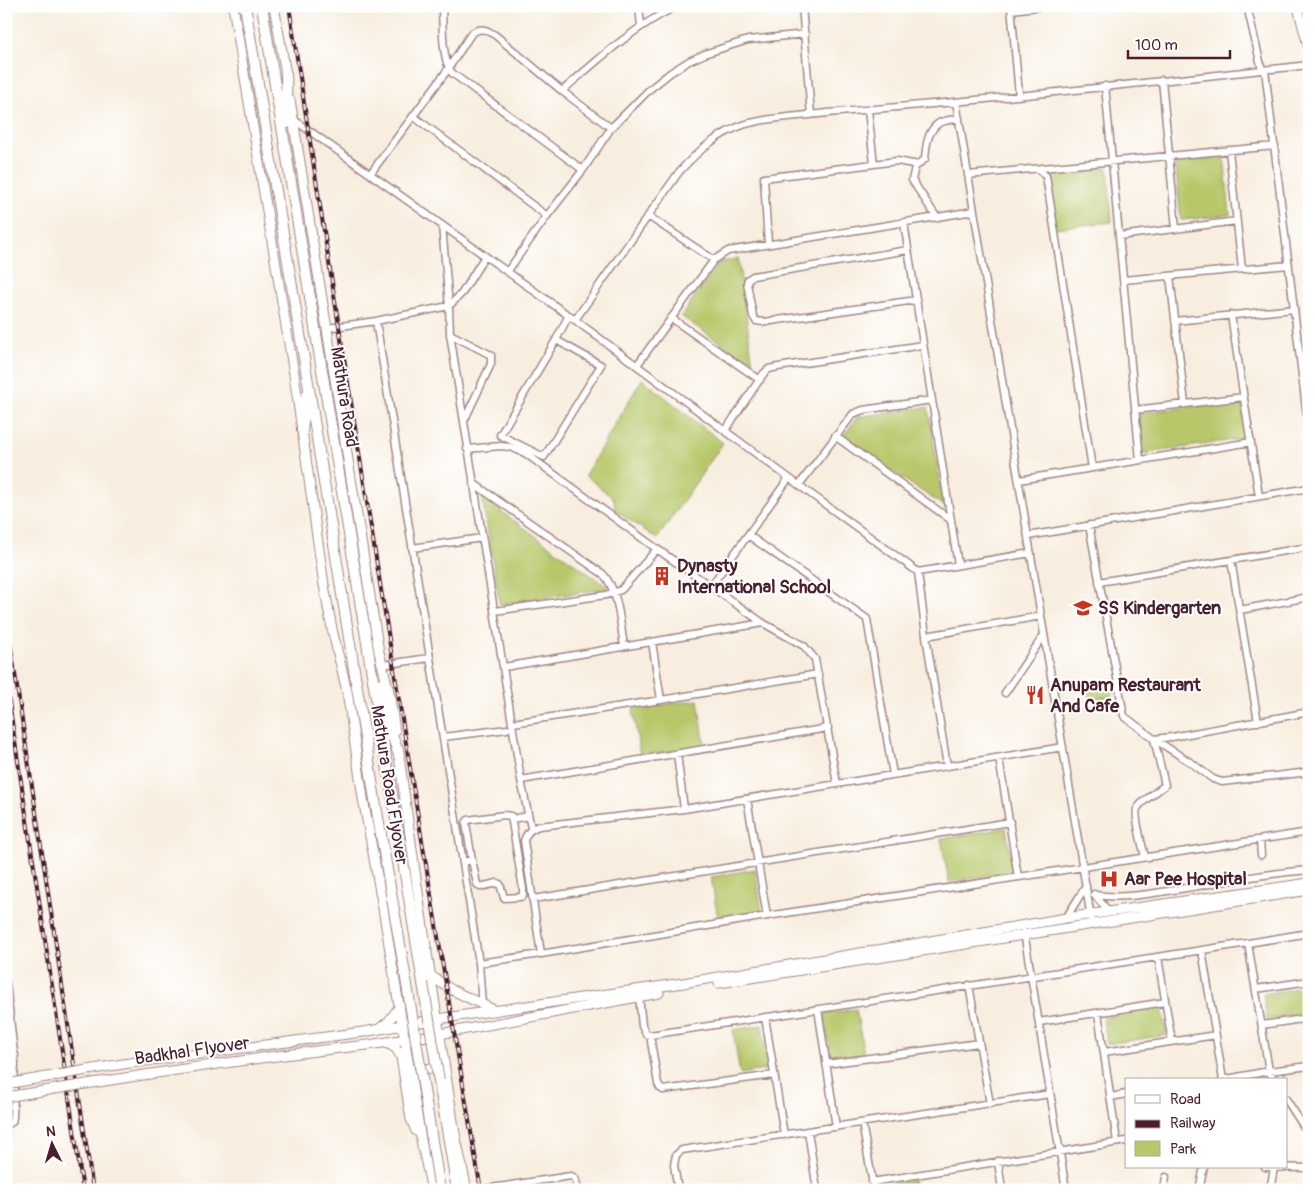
<svg xmlns="http://www.w3.org/2000/svg" width="1315" height="1196" font-family="Pangolin,sans-serif">
	<rect width="100%" height="100%" fill="#fff"/>
	<filter id="ink" filterUnits="userSpaceOnUse"><feTurbulence type="fractalNoise" baseFrequency=".02" numOctaves="2"/><feDisplacementMap in="SourceGraphic" scale="10" xChannelSelector="R" yChannelSelector="G"/><feConvolveMatrix kernelMatrix="1 2 1 2 8 2 1 2 1" color-interpolation-filters="sRGB"/></filter>
	<filter id="wash" filterUnits="userSpaceOnUse"><feTurbulence type="fractalNoise" baseFrequency=".0096" numOctaves="4" result="noise"/><feDisplacementMap in="SourceGraphic" scale="20" xChannelSelector="R" yChannelSelector="G"/><feGaussianBlur stdDeviation="1.12" result="paint"/><feColorMatrix in="noise" values="0 0 0 0 0 0 0 0 0 0 0 0 0 0 0 0 0 1.4 0 .05"/><feComposite in="paint" operator="in"/></filter>
	<g filter="url(#wash)">
		<rect width="100%" height="100%" fill="#f8eedf"/>
		<path fill="#b7c769" stroke="#80734a" d="M1224 157 1230 215 1181 220 1175 162Z
			M1108 168 1112 222 1055 228 1045 174Z
			M738 258 753 365 681 316 719 263Z
			M642 379 723 443 657 539 615 510 614 499 585 475Z
			M1242 401 1246 438 1142 454 1139 413Z
			M928 407 944 506 842 438 857 417Z
			M482 498 609 588 500 605Z
			M1110 684 1113 696 1090 700 1088 688Z
			M698 700 705 746 640 756 633 709Z
			M1006 828 1013 871 949 882 941 839Z
			M755 869 762 912 718 919 711 877Z
			M1309 986V1013L1267 1020 1263 994Z
			M1162 1008 1167 1035 1107 1044 1103 1017Z
			M856 1009 864 1054 831 1059 824 1014Z
			M762 1025 769 1069 740 1074 733 1030Z
			M913 1180 915 1190H879L878 1185Z"/>
	</g>
	<g filter="url(#ink)">
		<g fill="none" stroke-linecap="round" stroke-linejoin="round">
			<g stroke="#a18685" stroke-width="9">
				<path id="minor" d="M442 6C443 24 441 59 452 73L583 170
					M639 6 641 26
					M802 6 811 115
					M1011 6 1019 95
					M1247 6 1262 70
					M1011 10 1045 6
					M1265 70 1309 433
					M1162 80 1176 229
					M1105 86 1140 460
					M562 91C599 59 632 28 677 6
					M956 102 1092 924
					M868 110 874 164
					M413 116 547 216
					M293 119 575 320 789 478 918 572 1031 553
					M1229 150 1242 269
					M1038 169 1046 176 1092 468
					M370 174 446 72 471 34C480 27 486 29 495 35L562 91 611 128
					M968 175 1275 146
					M648 216 714 260
					M937 218 912 180 915 167 925 159C926 147 927 131 939 123 945 120 953 120 959 118
					M904 223 958 565
					M442 225 449 306 450 334 521 780 531 828
					M1119 236 1237 221
					M768 244 764 178 897 161 918 165
					M908 250 753 276 748 279 747 283 753 316 756 321 764 322 916 300
					M507 272 547 216 583 170 611 128 650 89 670 73 689 61 707 53 748 40 805 34
					M1170 276 1185 404
					M1123 280 1289 265
					M1231 315 1259 496
					M671 318 760 380
					M575 320 679 172C698 151 718 133 746 124 770 117 802 116 828 113 867 110 906 106 944 103 1066 92 1187 78 1309 65
					M376 321 479 963 482 1005
					M1175 321 1294 309
					M327 328 376 321 449 306 462 293 485 256
					M450 334 491 355V364L465 419
					M556 340 601 365 544 457 500 435 556 340 569 315
					M637 365 714 260 728 251 974 211
					M1135 410 1244 397
					M725 431 764 373 769 369 778 367 923 345
					M835 436 951 520
					M467 449 501 446 510 447 525 453 657 549 763 623 804 646 815 659 837 784
					M1019 480 1251 442
					M473 483 603 574C619 591 620 623 624 646
					M799 485 853 414 863 410 932 400
					M1089 525 1124 716 1154 739 1193 764 1213 779 1222 782 1309 772
					M748 535 867 619 893 775
					M1028 536 1309 488
					M412 548 482 538
					M1231 560 1258 722
					M918 572 926 636 947 766
					M1099 582 1309 547
					M711 586 789 478
					M1240 610 1309 597
					M495 611 606 595 621 590 657 549
					M926 636 1041 616
					M652 642 661 700
					M382 665 429 658
					M504 667 763 623
					M1005 693 1044 635
					M513 723 661 700 818 674
					M443 737 507 729
					M677 754 684 809
					M999 758 1018 877
					M521 780 828 728
					M747 799 767 916
					M512 819 528 816
					M1260 840 1261 855
					M1145 857C1143 848 1134 816 1137 809 1140 802 1158 791 1165 785L1154 739 1172 737 1309 712
					M463 862 472 860 477 884 480 887 497 883 500 884 504 898 520 897 523 896V889L511 816 504 815 468 820 466 823 472 860
					M1094 894 1109 912
					M1094 895C1129 900 1164 891 1198 886 1235 879 1271 873 1309 870
					M533 899 1010 822
					M1066 918 1086 886
					M1024 932 1066 1190
					M1248 943 1269 1071 1274 1080
					M1202 950 1223 1080
					M541 954 524 841C527 832 530 829 539 826L684 809 1063 747
					M1158 957 1172 1042
					M479 963 541 954 767 916 1309 832
					M6 983 15 1062 13 1118 12 1122 6 1125
					M969 985 990 1104
					M1256 989 1309 981
					M639 996 642 1026 646 1034 650 1035 1248 943 1309 933
					M818 1009 836 1127
					M1098 1013 1117 1142
					M765 1017 784 1135
					M1039 1022 1165 1002
					M1262 1025 1309 1018
					M650 1035 658 1084 660 1088 663 1090 774 1075
					M1104 1052 1216 1035
					M6 1056 15 1055
					M826 1064 979 1043
					M1222 1080 1269 1071 1309 1066
					M1111 1097 1126 1094
					M1286 1099 1309 1135
					M862 1123 874 1190
					M808 1131 817 1190
					M998 1161 1002 1190
					M1265 1167 1309 1168
					M872 1182 1126 1141
					M620 1189V1190
					M477 1190 571 1176 575 1178 578 1190
					M678 1190 674 1165 676 1155 682 1150 1050 1094
					M809 1190 816 1189
					M1164 1190 1166 1177
					M1199 1190 1204 1167
					M1270 1190 1274 1168"/>
			</g>
			<g stroke="#a18685" stroke-width="10">
				<path id="tertiary" d="M1297 6 1309 51"/>
			</g>
			<g stroke="#a18685" stroke-width="11">
				<path id="secondary" d="M233 6 294 374 324 585 332 629 347 691 363 798 383 908 422 1145 432 1190
					M274 6 287 80
					M290 100 379 652 389 692 395 731
					M398 749 420 907 455 1134 467 1190
					M431 976 452 990 496 1011
					M719 983 1309 890
					M379 1029 389 1021 400 1006
					M363 1032 438 1019 683 983 1066 918 1309 883
					M385 1043C394 1046 397 1048 401 1057L411 1119 416 1131
					M368 1045 440 1034 659 993
					M415 1075C422 1068 434 1066 442 1070"/>
			</g>
			<g stroke="#a18685" stroke-width="12">
				<path id="trunk" d="M245 6 306 370 376 806 407 985
					M262 6 423 983
					M286 74 287 123
					M302 430 307 394
					M381 684 391 732 399 755
					M439 1081 457 1190"/>
			</g>
			<use href="#minor" stroke="#fff" stroke-width="6"/>
			<use href="#tertiary" stroke="#fff" stroke-width="8"/>
			<use href="#secondary" stroke="#fff" stroke-width="9"/>
			<use href="#trunk" stroke="#fff" stroke-width="10"/>
			<g stroke="#4a1f2b" stroke-width="4">
				<path id="rail" d="M289 6C350 401 413 796 481 1190
					M6 614 93 1190
					M6 682 83 1190"/>
			</g>
			<use href="#rail" stroke="#fff" stroke-width="2" stroke-dasharray="5.5" stroke-linecap="butt"/>
			<g stroke="#a18685" stroke-width="11" stroke-linecap="butt">
				<path id="secondary-bridge" d="M6 1084 123 1064 363 1032
					M6 1097C126 1077 247 1058 368 1045"/>
			</g>
			<g stroke="#a18685" stroke-width="12" stroke-linecap="butt">
				<path id="trunk-bridge" d="M423 983 439 1081
					M407 985 440 1190"/>
			</g>
			<use href="#secondary-bridge" stroke="#fff" stroke-width="9"/>
			<use href="#trunk-bridge" stroke="#fff" stroke-width="10"/>
		</g>
	</g>
	<defs>
		<g id="building-bare" transform="scale(1.5)"><path d="M-4-6H4V6H1V3H-1V6H-4ZM-2.5-4.3h1.7v1.8h-1.7ZM.8-4.3h1.7v1.8H.8ZM-2.5-1h1.7V.8h-1.7ZM.8-1h1.7V.8H.8Z" fill="#c8321e" stroke="#fff" stroke-width="2.5" paint-order="stroke"/></g>
		<g id="school-bare" transform="scale(1.5)"><path d="M0-5L7-2L0 1L-7-2ZM-4 1L0 2.5L4 1V4Q0 6-4 4Z" fill="#c8321e" stroke="#fff" stroke-width="2.5" paint-order="stroke"/></g>
		<g id="restaurant-bare" transform="scale(1.5)"><path d="M-5-6h1v4h1v-4h1v4h1v-4h1v5L-1.5 .5V6h-2V.5L-5-1ZM5-6V6H3V1.5H1.5Q1.5-4 5-6Z" fill="#c8321e" stroke="#fff" stroke-width="2.5" paint-order="stroke"/></g>
		<g id="hospital-bare" transform="scale(1.5)"><path d="M-5-5h3v3.5h4V-5h3V5h-3V1.5h-4V5h-3Z" fill="#c8321e" stroke="#fff" stroke-width="2.5" paint-order="stroke"/></g>
	</defs>
	<g fill-rule="evenodd">
		<use href="#building-bare" x="662" y="576"/>
		<use href="#school-bare" x="1083" y="608"/>
		<use href="#restaurant-bare" x="1035" y="695"/>
		<use href="#hospital-bare" x="1109" y="879"/>
	</g>
	<g text-anchor="middle" dominant-baseline="central" stroke-width="4" stroke-linejoin="round" paint-order="stroke">
		<g font-size="18" fill="#4a1f2b" stroke="#fff">
			<text transform="translate(344 397) rotate(81)">Mathura Road</text>
			<text transform="translate(389 785) rotate(81)">Mathura Road Flyover</text>
			<text transform="translate(192 1051) rotate(-8)">Badkhal Flyover</text>
		</g>
		<g font-size="18" font-weight="bold" fill="#4a1f2b" stroke="#fff" text-anchor="start">
			<text x="677" y="566">Dynasty<tspan x="677" dy="21">International School</tspan></text>
			<text x="1098" y="608">SS Kindergarten</text>
			<text x="1050" y="685">Anupam Restaurant<tspan x="1050" dy="21">And Cafe</tspan></text>
			<text x="1124" y="879">Aar Pee Hospital</text>
		</g>
	</g>
	<rect width="1315" height="1196" fill="none" stroke="#fff" stroke-width="25"/>
	<rect x="1125" y="1078" width="162" height="90" fill="#ffffff" stroke="#b7a5aa"/>
	<rect x="1135" y="1095" width="25" height="8" fill="#ffffff" stroke="#b7a5aa"/>
	<text x="1170" y="1104" font-size="15" fill="#4a1f2b">Road</text>
	<rect x="1135" y="1120" width="25" height="8" fill="#4a1f2b" stroke="#b7a5aa"/>
	<text x="1170" y="1128" font-size="15" fill="#4a1f2b">Railway</text>
	<rect x="1135" y="1141" width="25" height="15" fill="#b7c769" stroke="#b7a5aa"/>
	<text x="1170" y="1154" font-size="15" fill="#4a1f2b">Park</text>
	<g transform="translate(52 1144) rotate(355)" stroke="#ffffff" stroke-width="4" paint-order="stroke">
	<path d="M0-4L9 19L0 12L-9 19Z" fill="#4a1f2b"/>
	<text y="-8" font-size="14" font-weight="bold" text-anchor="middle" fill="#4a1f2b">N</text>
	</g>
	<path d="M1128 50v8h102v-8" fill="none" stroke="#4a1f2b" stroke-width="2.5"/>
	<text x="1135" y="50" font-size="15" fill="#4a1f2b" stroke="#ffffff" stroke-width="4" paint-order="stroke">100 m</text>
</svg>
